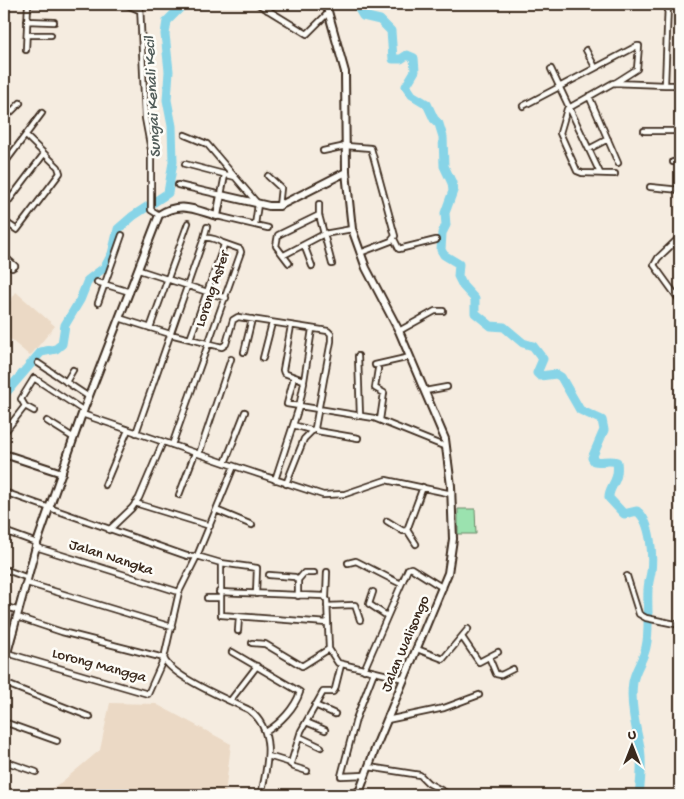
<svg xmlns="http://www.w3.org/2000/svg" width="684" height="799" font-family="'Gochi Hand',sans-serif">
	<rect width="100%" height="100%" fill="#f5ece0"/>
	<filter id="ink" filterUnits="userSpaceOnUse"><feTurbulence type="fractalNoise" baseFrequency=".02" numOctaves="2"/><feDisplacementMap in="SourceGraphic" scale="10" xChannelSelector="R" yChannelSelector="G"/><feConvolveMatrix kernelMatrix="1 2 1 2 8 2 1 2 1" color-interpolation-filters="sRGB"/></filter>
	<g filter="url(#ink)">
		<path fill="#ebd9c5" d="M16 292 55 326 30 356 4 334V311Z
			M110 703 156 704 231 744 225 795H29L57 786 100 750Z"/>
		<path fill="#9be2af" stroke="#6b8666" d="M458 509H475L476 534H458Z"/>
		<g fill="none" stroke-linecap="round" stroke-linejoin="round">
			<path stroke="#87d4e7" stroke-width="9" d="M356 4 363 16 380 20 391 31 393 59H401L407 55 414 58 415 71 406 86 412 95 427 104 434 119 439 124 443 137 444 166 452 183 453 191 445 213 446 225 442 233 441 250 444 255 459 264 458 276 463 286 475 299V313L491 326 504 327 523 343 533 346 543 359 537 373 540 376 556 374 561 377 580 410 602 420 604 430 592 458 594 461C601 463 609 459 617 462 620 483 608 486 609 498L624 514 637 511C651 521 653 555 651 572 650 578 648 584 648 590 647 607 650 631 646 647 644 659 635 669 633 682 630 701 635 724 639 742 643 759 641 779 639 795
				M4 395 41 352 56 349 62 344 65 325 80 300 88 280 105 267 112 254 118 229 133 216 168 193 173 162 172 126 167 100 169 71 165 34 167 21 184 4"/>
			<g stroke="#3b2a1e" stroke-width="8">
				<path id="street" d="M28 4H55
					M125 4 139 10
					M140 4 145 118 151 150V210L159 215
					M258 4 307 34 328 13
					M668 4 665 85H680
					M267 10 273 4
					M27 21 54 22
					M27 35H51
					M26 50 28 4
					M586 50 595 67
					M551 69 600 173
					M589 96 618 163
					M523 106 637 46H639L637 69 615 83
					M4 119 20 103
					M644 131H680
					M185 135 207 144 258 204 255 225
					M589 149 608 139
					M323 151 346 146 371 148 395 236 391 241 360 253
					M673 162H680
					M4 164 42 113
					M185 164 235 177
					M615 174 582 173 577 171 560 133 567 109 613 83 665 85
					M268 176 281 188 279 206
					M178 185 221 195 225 175
					M650 187 680 190
					M319 204V215
					M4 207 44 154
					M217 216 268 228
					M4 221 17 230 60 173 58 167 26 136
					M680 237 658 258 654 265 680 301
					M204 238 207 227
					M394 239 399 249 436 240
					M304 245 312 266
					M284 255 324 234 352 229
					M4 256 15 266 12 268 4 261
					M289 263 276 246 278 235 319 215 332 264
					M139 270 226 298
					M97 282 130 292
					M98 303 122 235
					M119 318 170 334 222 347 226 344 233 320 238 317 328 331 331 334V341L315 428 317 431 358 438
					M150 328 188 223
					M399 331 435 311H443
					M244 352 252 319
					M358 356 360 416
					M263 358 272 323
					M38 363 89 397
					M375 365 410 357
					M378 369 375 388 384 393 380 420
					M294 377 287 404 374 418 446 447
					M304 381 312 329
					M66 382 73 370
					M425 391 447 387
					M25 406 34 411
					M82 414 234 466
					M47 421 74 438
					M293 425 311 430
					M4 433 25 406 21 399 34 378 84 411
					M136 433 204 238C209 237 221 240 224 245L190 339
					M172 445 241 252 240 249 223 243
					M199 454 231 359
					M225 463 245 412
					M275 480 299 407 304 383 303 380 284 373 283 370 291 326
					M286 484 304 439 315 428
					M105 485 128 430
					M4 492 187 556H197L234 466 323 495 345 494 386 480 452 494
					M179 495 195 453
					M135 503 210 526
					M216 510 252 525
					M387 521 403 531 407 530 423 487
					M109 530 132 508 139 498 163 442
					M407 530 416 544
					M4 531 37 543
					M36 547 179 592
					M221 563V615L327 623
					M348 563 356 561 401 584
					M4 569 28 578
					M269 575 295 577 298 581V596
					M627 576 639 614 646 618 680 625
					M298 580 304 573H314
					M27 583 172 627
					M219 592 324 596 327 600 329 649 338 663 404 679
					M373 592 369 604 387 616
					M326 597 327 572
					M207 598H219
					M4 606 19 611
					M327 606 355 605 360 620
					M17 617 62 632 164 658
					M238 631 239 617
					M462 637 479 662 498 652
					M252 643 265 644 302 666 329 649
					M417 649 443 659 468 629
					M232 652 300 692C295 708 280 723 266 732
					M7 653 148 694 164 658 179 592 197 556 221 563 257 568 256 594
					M489 657 496 674 501 675 513 669
					M164 658C170 676 231 701 249 710 277 731 267 767 261 795
					M364 670 408 569 411 568 443 588
					M4 683 90 717
					M230 701 257 666
					M315 705 335 714
					M387 720 444 708 479 695
					M4 722 57 741
					M306 722 325 730
					M300 737 321 747
					M268 756 291 763 301 731 323 692H333L335 689 341 665
					M4 761 36 772
					M290 764 294 767 307 771
					M369 767 420 775 428 783 450 795
					M366 775 341 776 356 719 374 672"/>
			</g>
			<g stroke="#3b2a1e" stroke-width="10">
				<path id="secondary" d="M326 4 345 72 346 172 352 229 366 268 399 331 445 439 451 486 453 539 448 573 377 744 360 790 353 795
					M4 454 62 473
					M4 664 37 543 82 414 159 215C180 201 195 210 217 216L221 195 269 206H279L346 172"/>
			</g>
			<use href="#street" stroke="#fdfcf7" stroke-width="4.5"/>
			<use href="#secondary" stroke="#fdfcf7" stroke-width="6"/>
		</g>
	</g>
	<g text-anchor="middle" dominant-baseline="central" stroke-width="5" stroke-linejoin="round" paint-order="stroke">
		<g font-size="15" fill="#3b2a1e" stroke="#fdfcf7">
			<text transform="translate(213 289) rotate(-71)">Lorong Aster</text>
			<text transform="translate(111 558) rotate(18)">Jalan Nangka</text>
			<text transform="translate(406 644) rotate(-67)">Jalan Walisongo</text>
			<text transform="translate(99 666) rotate(15)">Lorong Mangga</text>
		</g>
		<g font-size="16" font-style="italic" fill="#525d5a" stroke="#fdfcf7">
			<text transform="translate(154 97) rotate(-93)">Sungai Kenali Kecil</text>
		</g>
	</g>
	<rect width="684" height="799" fill="none" stroke="#fdfcf7" stroke-width="20"/>
	<rect x="10" y="10" width="664" height="779" fill="none" stroke="#3b2a1e" stroke-width="2" filter="url(#ink)"/>
	<g transform="translate(632 746)" stroke="#fdfcf7" stroke-width="4" paint-order="stroke">
	<path d="M0-4L9 19L0 12L-9 19Z" fill="#3b2a1e"/>
	<text y="-8" font-size="14" font-weight="bold" text-anchor="middle" fill="#3b2a1e">U</text>
	</g>
</svg>
